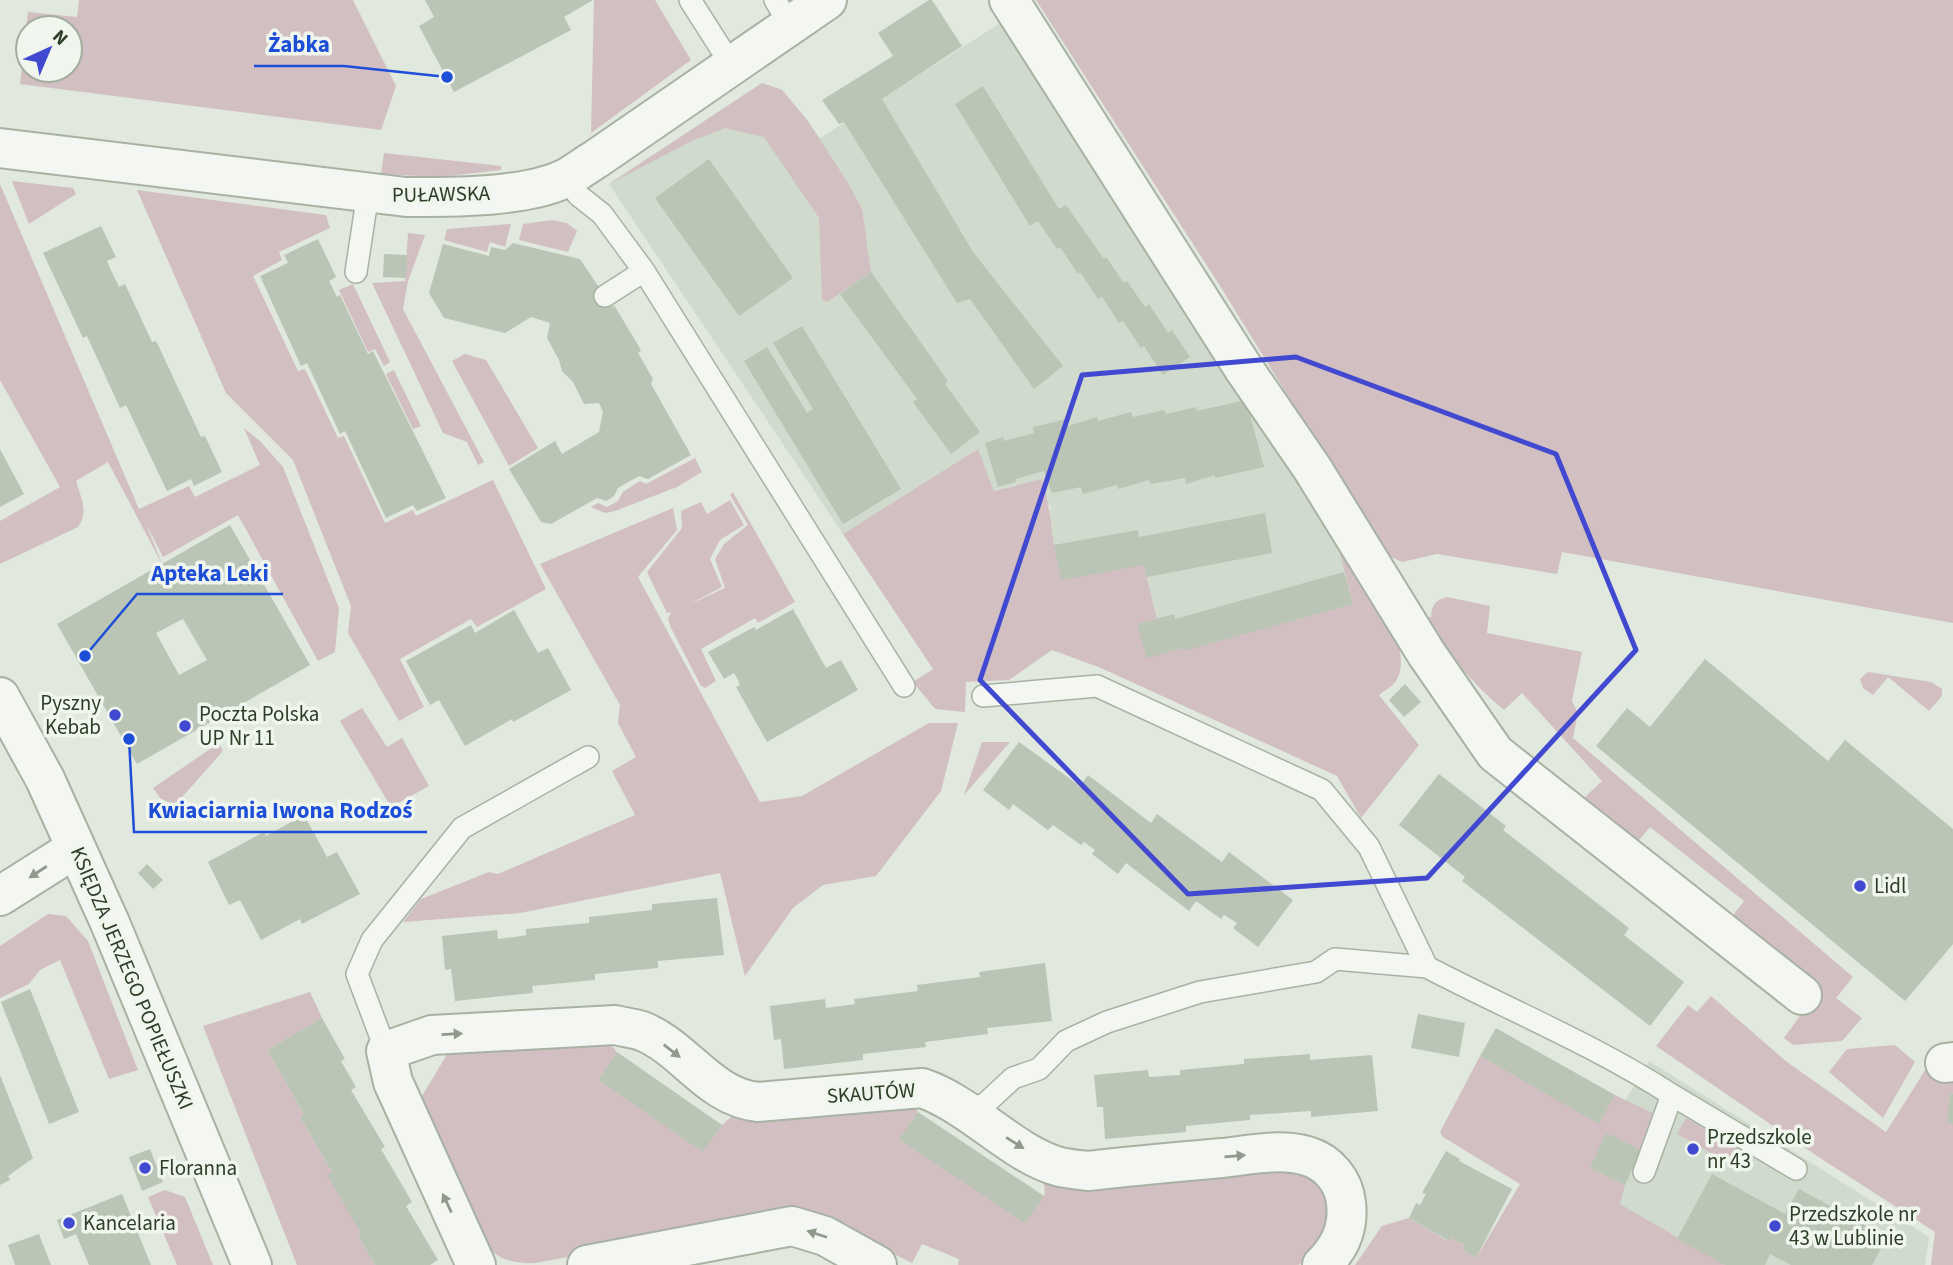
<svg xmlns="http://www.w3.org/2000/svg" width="1953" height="1265" font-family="'Source Sans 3',sans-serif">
	<rect width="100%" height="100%" fill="#e1e8de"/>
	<path fill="#d0dacd" d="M1002 22 1331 520 1353 604 1183 651 1147 658 1157 618 1144 565 1054 545 1050 513 1051 506 1015 485 994 491 978 450 843 534 609 184 762 83 782 90 820 138Z
		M1649 1061 1929 1237 1925 1265H1527Z"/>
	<path fill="#d2bfc2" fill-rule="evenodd" d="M79 0H353L396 86 381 130 20 84 28 12 77 17ZM70 28V70H28V28Z
		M594 0H655L691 60 591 133Z
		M1036 0H1953V623L1562 552 1557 574 1437 554 1402 562 1391 557 1365 516 1361 515 1222 289Z
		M762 83 782 90 808 121 848 183 862 209 871 272 827 302 822 300 819 218 764 137 725 128 694 140 609 184Z
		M384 153 501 166V170L439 177 381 174Z
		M12 181 73 188 76 194 29 224Z
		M0 184 139 509 189 486 195 497 260 465 244 428 260 441 283 467 339 608 335 652 318 661 238 515 163 557 146 524 162 564 108 462 76 481C81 498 89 512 78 527L0 564V521L60 487 0 380Z
		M137 190 326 215 330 228 279 252 282 260 253 276 298 371 305 369 338 438 344 436 385 523 413 510 416 516 493 480 546 589 477 627 471 619 400 659 424 707 399 721 348 633 351 606 293 460 226 393Z
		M552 220 567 223 577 231 568 252 519 240 523 224Z
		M511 224 505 247 490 242 487 252 444 240 447 229Z
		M408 233 425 235 408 281 403 309 484 462 478 465 467 442 443 433 372 283 405 281Z
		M353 284 390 362 384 366 375 349 368 352 339 290Z
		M465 354 486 360 538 448 509 466 452 361Z
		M394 370 421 426 413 429 386 374Z
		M978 449 994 491 1042 479C1049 502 1051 522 1054 545L1144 565 1157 619 1183 650 1353 604 1331 520C1351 552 1420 644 1396 681 1393 686 1384 691 1379 695L1419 745 1361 818 1337 776 1101 668 1052 650 1009 680 966 682 965 712 935 709 913 682 933 669 843 534Z
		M695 458 702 472 677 487 615 511 605 513 591 507 598 503 607 507 618 501 623 492 640 481 646 484Z
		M733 492 795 602 758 623 755 618 701 649 716 681 705 688 701 686 671 628 668 619 671 612 667 613 647 572 682 528 681 511 701 502 707 514 730 500 744 525 720 540 710 559 722 587 688 605 725 588 715 559 724 544 748 525 730 495Z
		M673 508 677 530 638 577 760 802 802 796 929 723H958L941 791 876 876 823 885 793 908 745 976 720 873 520 913 403 922 421 899 489 872 498 874 635 815 612 771 636 757 618 723 620 705 540 564Z
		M1447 597 1490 606 1487 633 1582 652 1572 701 1578 713 1573 738 1853 977 1836 998 1862 1018 1842 1041 1793 1045 1784 1038 1820 988 1730 919 1744 901 1650 827 1635 845 1584 798 1602 781 1522 693 1504 710C1472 684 1447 652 1424 619L1431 617C1432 605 1435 600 1447 597Z
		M1868 672 1931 682 1942 689V696L1929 711 1888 677 1873 695 1863 688 1860 679Z
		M362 708 387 747 402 738 429 786 391 807 340 721Z
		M982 742H1010L964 795Z
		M219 743 223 751 175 805 161 799 153 788Z
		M48 914 66 916 88 941 138 1070 109 1079 60 960 40 970 29 984 0 998V946Z
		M310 992 322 1018 267 1050 304 1114 300 1117 332 1172 361 1233 358 1235 375 1265H297L203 1026Z
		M1711 996 1787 1062 1886 1132 1936 1053 1953 1057V1094L1951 1093 1947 1123 1953 1124V1265H1931L1935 1232 1817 1156 1656 1046 1688 1005 1697 1012Z
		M601 1034 617 1052 598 1080 703 1151 722 1125 739 1110 913 1105 918 1112 900 1139 1025 1222 1045 1194 1043 1177 1278 1161 1312 1176 1324 1192 1328 1203 1329 1225 1304 1262 1298 1265H958L959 1259 922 1244 912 1263 824 1219 783 1218 535 1263C514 1264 501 1260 485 1246L415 1108 452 1046Z
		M1895 1045 1915 1062 1883 1118 1829 1072 1847 1049Z
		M1480 1056 1599 1123 1615 1095 1653 1113 1641 1150 1606 1134 1590 1168 1625 1185 1620 1204 1725 1265H1355L1382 1226 1409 1218 1448 1241 1451 1238 1464 1245 1462 1249 1476 1258 1520 1184 1443 1137 1440 1132Z
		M1686 1118 1742 1150 1733 1165 1677 1134Z
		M165 1190 185 1197 213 1265H177L148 1197Z"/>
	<path fill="#bac5b6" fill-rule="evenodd" d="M425 0H593L564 17 571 30 454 92 419 26 434 17Z
		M929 0H932L962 46 882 99 973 252 1063 366 1034 389 970 299 957 303 844 122 839 124 822 100 893 56 878 33Z
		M983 86 1059 209 1066 205 1104 259 1106 257 1124 283 1127 281 1145 307 1149 304 1168 333 1172 330 1190 357 1163 375 1144 346 1141 348 1123 321 1119 323 1102 297 1098 299 1080 272 1078 274 1060 247 1057 249 1038 221 1030 226 955 104Z
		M709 159 793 278 739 316 655 198Z
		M101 226 116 257 107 261 110 268 119 287 125 284 152 342 156 341 159 347 201 437 205 436 222 472 194 486 191 479 167 491 126 405 120 408 87 336 83 338 43 253Z
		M318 239 336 277 329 281 337 297 340 295 368 354 373 351 445 496 446 498 417 511 413 505 386 518 345 431 340 434 307 363 301 366 260 276 288 263 284 255Z
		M513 243 580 259 612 307 614 305 638 345 641 351 638 353 653 379 651 384 691 455 648 479 639 476 618 488 614 496 606 501 597 498 551 524 541 522 509 469 555 441 562 454 599 432 603 412 599 403 584 404 573 382 562 371 559 360 547 338 550 323 531 317 505 333 444 318 429 293 443 244 489 256 491 247 505 250Z
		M384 254 407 255 406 278 383 277Z
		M871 272 948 381 945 384 980 432 951 454 913 402 917 399 840 294Z
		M802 326 901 489 843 524 744 361 767 347 807 413 813 409 773 343Z
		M1246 400 1264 467 1215 478V475L1186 484 1185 478 1151 484 1149 480 1118 489 1117 485 1083 494 1081 487 1052 493 1044 471 1015 479 1016 482 998 487 985 443 1003 437 1004 441 1034 433 1033 427 1067 419 1068 426 1097 417 1098 421 1131 412 1133 417 1164 410 1166 414 1196 407 1197 411Z
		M0 449 24 494 0 507Z
		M1265 513 1272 553 1147 577 1144 565 1061 580 1054 545 1138 530 1139 537Z
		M230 525 310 665 137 764 57 624ZM183 619 207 660 179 675 156 633Z
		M1344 572 1353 604 1183 651V648L1147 658 1137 624 1174 614 1175 619Z
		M793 609 826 668 841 660 858 690 767 742 736 687 740 685 738 680 734 673 724 679 708 652 754 627 756 630Z
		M514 610 538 653 548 648 571 690 513 722 512 719 465 746 439 700 430 705 406 661 471 625 475 633Z
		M1705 659 1828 761 1845 740 1953 829V944L1905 1001 1596 746 1627 708 1650 727Z
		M1405 684 1421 702 1404 717 1389 700Z
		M1019 742 1080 786 1088 775 1151 823 1157 814 1222 862 1229 852 1293 900 1258 947 1233 928 1237 923 1224 915 1221 919 1196 901 1189 911 1126 863 1118 874 1092 854 1095 850 1084 842 1081 845 1053 825 1048 830 1013 804 1009 810 983 790Z
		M1439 774 1506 826 1503 830 1629 928 1624 935 1684 982 1650 1026 1462 881 1465 877 1399 825Z
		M304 815 327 857 337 852 360 894 302 924 300 919 261 940 240 900 229 905 208 862 264 832 266 836Z
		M147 864 163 880 153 889 138 873Z
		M717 898 724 955 658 961V968L595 974V980L532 986 533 993 455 1001 451 969 445 970 442 936 497 930 498 939 515 937 526 935V929L589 923V917L652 910V904Z
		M1045 963 1052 1021 987 1028 988 1034 925 1042 926 1047 863 1054V1060L784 1069 781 1039 774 1040 770 1006 825 999 826 1008 855 1004 854 999 918 991 917 985 980 977 979 972Z
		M30 989 79 1112 49 1124 1 1002Z
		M1418 1014 1465 1023 1459 1057 1411 1048Z
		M322 1018 345 1059 341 1061 356 1087 351 1090 385 1147 381 1149 412 1202 406 1206 438 1260 430 1265H375L358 1235 361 1233 327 1175 332 1172 300 1117 304 1114 267 1050Z
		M1496 1028 1615 1095 1599 1124 1480 1056Z
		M617 1052 722 1125 703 1152 598 1080Z
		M1310 1054V1060L1372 1055 1378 1111 1311 1117V1111L1250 1115V1120L1186 1126V1132L1105 1139 1103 1107H1097L1094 1075 1148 1070 1149 1077 1180 1075V1070L1244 1064V1059Z
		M0 1075 33 1158 8 1176 10 1180 0 1185Z
		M1950 1093 1953 1094V1124L1947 1123Z
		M918 1112 1044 1196 1025 1223 899 1139Z
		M1606 1133 1641 1150 1625 1185 1590 1168Z
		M150 1149 163 1182 142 1191 129 1157Z
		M1446 1151 1460 1159 1459 1161 1512 1189 1476 1258 1462 1249 1464 1245 1451 1238 1449 1241 1409 1218 1416 1203 1420 1205 1426 1194 1422 1193Z
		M1712 1174 1785 1214 1799 1189 1887 1237 1872 1265H1791L1770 1254 1765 1265H1725L1677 1239Z
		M122 1194 151 1265H89L76 1234 64 1239 57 1220Z
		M39 1234 51 1265H15L8 1245Z"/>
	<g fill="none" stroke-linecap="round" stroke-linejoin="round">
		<g stroke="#a8b2a3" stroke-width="24">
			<path id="service" d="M690 0 732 66
				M775 0 790 25
				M566 178 578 195 602 214 644 271 904 686
				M356 272 368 193
				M605 296 644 271
				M1427 967C1509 1010 1595 1045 1672 1095L1644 1172
				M386 1051 357 974 372 940 462 828 588 757
				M1672 1095 1796 1169
				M967 1110 985 1104 1013 1078 1039 1069 1066 1041 1107 1022 1200 992 1316 972 1335 959 1427 967 1369 847 1322 790 1097 686 983 696"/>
		</g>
		<g stroke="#a8b2a3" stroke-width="42">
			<path id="minor" d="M1009 0 1244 369 1312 468 1426 653 1495 753 1802 995
				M0 148 406 197C451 197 528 198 568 177 577 172 586 165 596 159L827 0
				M0 697 45 779 110 923 252 1265
				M0 896 76 848
				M1945 1063 1953 1062
				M476 1265 393 1082 386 1051 432 1035 615 1025C623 1027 633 1028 642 1031 685 1048 709 1097 758 1102L922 1088C972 1105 1012 1154 1060 1167 1069 1169 1079 1170 1088 1171 1132 1166 1177 1162 1222 1158 1249 1155 1280 1148 1307 1156 1328 1162 1344 1181 1346 1203 1349 1228 1340 1248 1322 1265
				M587 1265 792 1226 825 1236 877 1265"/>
		</g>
		<use href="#service" stroke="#f3f6f1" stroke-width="21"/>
		<use href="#minor" stroke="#f3f6f1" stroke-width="38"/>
	</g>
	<defs><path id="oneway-solid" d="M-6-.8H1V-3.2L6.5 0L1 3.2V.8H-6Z" transform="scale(1.75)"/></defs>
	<g fill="#909a8c">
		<use href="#oneway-solid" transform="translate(38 872) rotate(147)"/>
		<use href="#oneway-solid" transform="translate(452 1034) rotate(-3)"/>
		<use href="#oneway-solid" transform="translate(672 1051) rotate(38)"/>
		<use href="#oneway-solid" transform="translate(1015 1143) rotate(32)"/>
		<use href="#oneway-solid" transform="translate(1235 1156) rotate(-5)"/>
		<use href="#oneway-solid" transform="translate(447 1203) rotate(-115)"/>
		<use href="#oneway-solid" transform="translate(817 1234) rotate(-162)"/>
	</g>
	<path fill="none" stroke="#4149d0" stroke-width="5" stroke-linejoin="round" d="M1296 357 1556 454 1636 650 1427 878 1188 894 980 680 1082 375Z"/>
	<g fill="#4149d0" stroke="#f0f6ee" stroke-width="2.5">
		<circle cx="115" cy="715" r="7"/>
		<circle cx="185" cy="726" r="7"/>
		<circle cx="1860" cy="886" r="7"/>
		<circle cx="1693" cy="1149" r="7"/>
		<circle cx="145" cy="1168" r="7"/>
		<circle cx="69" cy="1223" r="7"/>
		<circle cx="1775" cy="1226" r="7"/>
	</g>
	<g text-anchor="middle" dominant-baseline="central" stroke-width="7" stroke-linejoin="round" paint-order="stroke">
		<g font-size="21" fill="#2e3f27" stroke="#f0f6ee">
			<text transform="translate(441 194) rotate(-1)">PUŁAWSKA</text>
			<text transform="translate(132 978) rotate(67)">KSIĘDZA JERZEGO POPIEŁUSZKI</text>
			<text transform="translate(871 1093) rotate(-4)">SKAUTÓW</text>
		</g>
		<g font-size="21" fill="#2e3f27" stroke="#f0f6ee" text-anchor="start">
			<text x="101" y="703" text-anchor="end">Pyszny<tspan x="101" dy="24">Kebab</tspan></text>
			<text x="199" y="714">Poczta Polska<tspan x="199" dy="24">UP Nr 11</tspan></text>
			<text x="1874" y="886">Lidl</text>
			<text x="1707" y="1137">Przedszkole<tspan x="1707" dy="24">nr 43</tspan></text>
			<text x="159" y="1168">Floranna</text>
			<text x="1789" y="1214">Przedszkole nr<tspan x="1789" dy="24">43 w Lublinie</tspan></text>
			<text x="83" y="1223">Kancelaria</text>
		</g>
	</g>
	<path fill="none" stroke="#1d4ed8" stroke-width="2.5" d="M447 77L344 66H254M85 656L137 594H283M129 739L134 832H427"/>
	<g fill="#1d4ed8" stroke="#f0f6ee" stroke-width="2.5">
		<circle cx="447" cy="77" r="7"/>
		<circle cx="85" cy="656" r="7"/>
		<circle cx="129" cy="739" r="7"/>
	</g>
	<g font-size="23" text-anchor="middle" font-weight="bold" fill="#1d4ed8" stroke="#f0f6ee" stroke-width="7" stroke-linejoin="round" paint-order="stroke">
		<text x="299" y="52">Żabka</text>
		<text x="210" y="581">Apteka Leki</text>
		<text x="280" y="818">Kwiaciarnia Iwona Rodzoś</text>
	</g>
	<g transform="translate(49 49) rotate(44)"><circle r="33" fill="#f0f6ee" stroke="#a2ad9e" stroke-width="2"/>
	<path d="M0-5L12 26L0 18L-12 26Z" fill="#4149d0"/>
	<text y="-10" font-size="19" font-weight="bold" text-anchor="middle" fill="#2e3f27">N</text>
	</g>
</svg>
